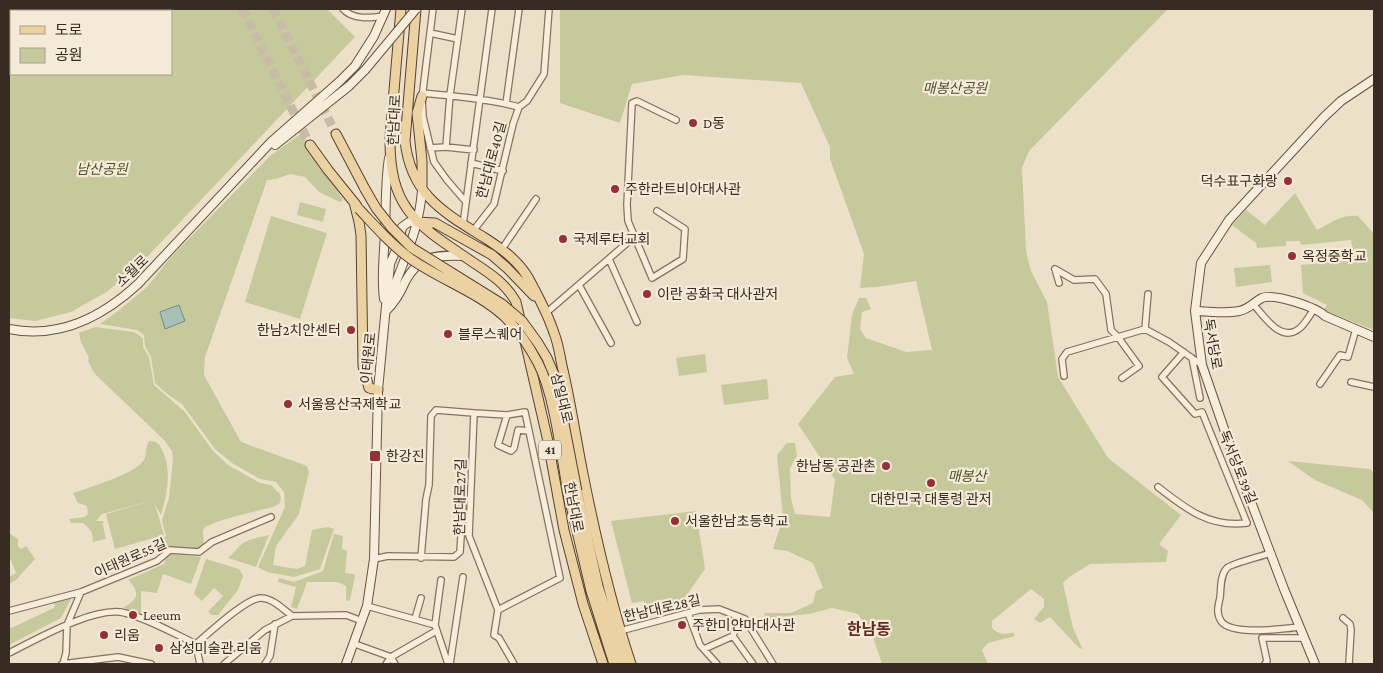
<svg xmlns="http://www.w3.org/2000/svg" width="1383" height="673" font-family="'Crimson Pro','Noto Sans KR',serif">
	<rect width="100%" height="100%" fill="#ece0c8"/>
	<path fill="#c6c99c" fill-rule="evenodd" d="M9 9H327L355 37 148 256 108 291 71 312 35 321 9 318ZM11 11H171V74H11Z
		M560 9H1168L1029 151 1022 168 1026 251 1031 271 1047 302 1058 377 1108 458 1181 515 1159 544 1168 551 1166 562 1090 564 1069 577 1063 583 1073 628 1083 650 1078 647 1050 617 1040 623 1034 619 1044 607V599L1031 589 992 621V628C999 635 1004 634 1013 633L1015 636 988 643 982 650 988 664H882L873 637 858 614 832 608 809 614 766 618 764 613H791L813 603 816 591 823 588 813 563 787 551 773 549 783 518 777 455 787 443H795L797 456 790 468 791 499 795 514 830 517 835 480 798 424 835 377 854 374 847 358 852 315 859 298H866L871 309 862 312 860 329 866 338 906 352 932 350 916 281 877 287 860 288 864 254 830 159V147L801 83 683 75 632 84 620 123 560 103Z
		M302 133 343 200 340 202 319 192 305 177 290 174 276 179 267 180 205 357 204 375 241 442 307 466 309 472 299 514 276 546 273 565 297 569 305 566 312 530 328 527 334 529 320 569 294 577 267 572 258 567 285 507 284 492 276 482 260 479 232 463 215 449 182 404 167 394 155 383 151 357 145 346 144 335 137 330 100 324 118 311 147 287 171 257 270 156Z
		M1295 193 1317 230C1331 223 1341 214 1358 216L1374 234V330L1323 310 1327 305 1303 293 1301 265 1354 260 1351 240 1301 245 1300 241H1286V246L1257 248 1256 243 1232 225 1246 210 1265 225Z
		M300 202 326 209 323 222 297 215Z
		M271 216 327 233 300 319 245 302Z
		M1270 265 1272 282 1236 287 1234 268Z
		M95 327 134 332 143 338V347L149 357 154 385 185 412 213 451 228 465 260 483 271 485 280 494 281 499 279 504 273 507C250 513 226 517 205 527L203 531 204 547 198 551 164 549 160 538 166 536 162 521 169 498 173 460 172 451 164 440 94 373 88 361 89 358 81 342 79 333Z
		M705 354 707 372 679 376 676 358Z
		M767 379 769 399 724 405 721 385Z
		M149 441C157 441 160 444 163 452 172 473 167 493 161 515L155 504 164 535 115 549 106 514 154 500 102 514 96 521H103L104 523 101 524 103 525 106 539 92 542C95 533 89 528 83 523H71L69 519 85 517 88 514 87 506 78 503 73 493C91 487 135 474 144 460 147 454 145 447 149 441Z
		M1288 461 1370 469 1374 473V513L1362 500 1315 480Z
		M696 511 705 569 679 606 647 613 644 601 632 603 611 521Z
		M9 533 18 539V546L21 549 26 546 35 559 16 580 9 584V577L16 573 11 560 9 561Z
		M334 534 343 536 342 549 347 551 345 573 354 574 355 576 350 600 346 601V586L338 582H307L297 609 291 607 296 587 278 582 279 578 294 582 323 571Z
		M269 535 256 567 228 558C235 553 239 545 245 542 252 538 261 537 269 535Z
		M171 554 201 557 191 584 163 574 157 593 141 591V616L134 614V611L123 608C138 599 141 593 128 580L164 564V568L165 559Z
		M206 559 239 569 243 576 238 590 218 615H212L208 612 223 596 214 588 202 601 194 594Z
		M72 597 61 618 9 645V629L54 608 55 605 53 602Z"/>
	<path fill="#a9c0b8" stroke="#708e85" d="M179 305 185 321 165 329 160 312Z"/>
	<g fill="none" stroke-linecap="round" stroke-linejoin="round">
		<path stroke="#c8bca7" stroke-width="9" stroke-dasharray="9 4.5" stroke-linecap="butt" d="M242 9 310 145
			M273 9 336 134"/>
		<g stroke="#87725e" stroke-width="8">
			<path id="street" d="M343 9C353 20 370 18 383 16
				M433 9 422 98 423 117 434 162 447 180 466 202
				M430 33 458 39
				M423 93C455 96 488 99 519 107
				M506 104 519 9
				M446 147 450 95 462 9
				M430 148 446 147 474 150
				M471 163 503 171
				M657 211 685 229 683 259 652 278 628 221 627 205 632 103 637 101 676 120
				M463 225 492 9
				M473 231 494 204 513 124 519 107 527 101 544 74 549 9
				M502 249 536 199
				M609 259 637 322
				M1055 269 1074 280 1095 279 1106 294 1111 330 1118 337 1139 366 1122 378
				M1055 269 1059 283
				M579 285 611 343
				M1253 304C1265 317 1281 344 1300 328 1305 324 1310 315 1314 309
				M546 313 634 237
				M1145 329 1148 294
				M1192 358 1200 398
				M1064 376 1062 359 1067 352 1145 329 1169 342 1202 365
				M1351 382 1374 387
				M1320 384 1340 355 1348 357 1356 329
				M507 415 498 445 511 451 514 448 518 430 529 431
				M1158 487C1186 509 1210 528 1247 523L1202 412 1195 414 1162 377 1184 352
				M1270 553C1263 556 1230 564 1227 568 1220 575 1221 589 1220 598 1218 606 1216 613 1221 621 1231 636 1283 629 1300 627
				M421 558 426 499 429 485 431 416 436 410 474 413
				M374 559 388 556 454 557 460 552 463 505 456 498
				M441 580 435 625 448 664
				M367 606 435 625
				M498 610 560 578 525 412 507 415 474 413 469 536 498 610 494 635 499 638 514 664
				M9 611 81 592
				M688 613 700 645 717 664
				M1343 618 1350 624 1351 630 1349 664
				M415 619 421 598
				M620 631 699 610 719 609 745 619 773 664
				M733 636 753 664
				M355 644 391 657 395 664
				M704 649 733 636 738 617
				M9 653C35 640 96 605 125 613 149 619 173 633 196 644
				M62 664 118 657 151 664
				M63 664 66 653 67 625 81 592 157 561 170 550 199 552 212 542 271 517
				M200 664 196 644C208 634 248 596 262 598 273 599 283 609 292 616
				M224 664 265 630 292 616 346 615 362 621
				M265 664 270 656 275 624
				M386 664 391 657 436 631
				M450 664 463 577
				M1265 664 1267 661 1262 638H1304"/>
		</g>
		<g stroke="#685341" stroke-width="10">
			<path id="secondary" d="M275 145 349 86 365 70
				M384 299C381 277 384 255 385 233 386 208 385 183 389 158
				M390 299C403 260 419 232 422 190
				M386 311C395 302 400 294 405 282 419 255 436 255 464 256
				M1195 311C1209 311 1225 314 1239 311 1248 310 1254 302 1262 298 1274 293 1316 307 1325 316L1374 337
				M9 329C59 339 101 318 138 284L271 142 340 81 355 66 374 36 386 9
				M346 664 367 606 374 559 378 390 390 264 399 243 402 227 409 222H417
				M1315 664 1284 589 1231 449 1202 365 1195 311 1201 263 1229 220 1324 117 1341 101 1374 79"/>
		</g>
		<g stroke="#554132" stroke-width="11">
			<path id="primary" d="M401 9 390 137C389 211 418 225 474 263 491 274 506 284 516 302L547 437 564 530 583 604 603 664
				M416 9 405 141C411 195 443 212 485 238 502 249 518 260 529 279 538 296 548 314 554 333 559 345 560 358 563 370 571 404 576 439 583 474 596 539 610 601 631 664
				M336 134 365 189
				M310 145 328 170 357 206
				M422 189V161L417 113 422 96
				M354 202 359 222 361 235 363 366 369 388 378 390
				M417 222 435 223 492 255 507 268 534 296
				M577 491 598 586 623 664
				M568 493 591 591 614 664"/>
		</g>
		<use href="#street" stroke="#f7eddb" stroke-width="5.5"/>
		<use href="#secondary" stroke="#f7eddb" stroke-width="8"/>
		<use href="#primary" stroke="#ecd2a3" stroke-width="9"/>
		<g stroke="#685341" stroke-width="10" stroke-linecap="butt">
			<path id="secondary-bridge" d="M365 70 416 9"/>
		</g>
		<g stroke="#554132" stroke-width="11" stroke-linecap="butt">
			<path id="primary-bridge" d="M365 189 376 208 391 227 412 248 502 304 522 321 538 343 547 358 555 377 577 491
				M359 209C375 226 391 245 411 259 441 280 478 292 505 317 518 330 529 346 538 363 555 396 561 455 568 493"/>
		</g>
		<use href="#secondary-bridge" stroke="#f7eddb" stroke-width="8"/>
		<use href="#primary-bridge" stroke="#ecd2a3" stroke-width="9"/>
	</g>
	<g fill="#923237" stroke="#f4ead7" stroke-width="2">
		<circle cx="693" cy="123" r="5"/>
		<circle cx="1288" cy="181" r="5"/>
		<circle cx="615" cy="189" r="5"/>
		<circle cx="563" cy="239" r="5"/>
		<circle cx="1292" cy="256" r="5"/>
		<circle cx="647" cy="294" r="5"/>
		<circle cx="351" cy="330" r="5"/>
		<circle cx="448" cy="334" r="5"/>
		<circle cx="288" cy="404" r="5"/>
		<rect x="369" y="450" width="12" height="12" rx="2.5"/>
		<circle cx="886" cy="466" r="5"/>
		<circle cx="931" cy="483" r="5"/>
		<circle cx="675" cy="521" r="5"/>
		<circle cx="133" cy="615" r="5"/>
		<circle cx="682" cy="625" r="5"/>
		<circle cx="104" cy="635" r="5"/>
		<circle cx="159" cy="648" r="5"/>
	</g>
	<g text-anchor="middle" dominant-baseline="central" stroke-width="4.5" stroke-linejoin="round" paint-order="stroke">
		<rect fill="#f4ead7" stroke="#706458" stroke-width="1" x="539" y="440.5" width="22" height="19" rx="4"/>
		<g font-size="12" font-weight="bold" fill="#382b21">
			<text x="550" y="450">41</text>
		</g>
		<g font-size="14" font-style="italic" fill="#4a5329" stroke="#f4ead7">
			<text x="955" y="88">매봉산공원</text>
			<text x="102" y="169">남산공원</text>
			<text x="967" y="476">매봉산</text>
		</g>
		<g font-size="14" fill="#382b21" stroke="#f4ead7">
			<text transform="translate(394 120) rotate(-87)">한남대로</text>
			<text transform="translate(491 160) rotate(-75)">한남대로40길</text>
			<text transform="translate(132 271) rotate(-44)">소월로</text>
			<text transform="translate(1213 344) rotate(80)">독서당로</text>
			<text transform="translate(368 358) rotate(-84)">이태원로</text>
			<text transform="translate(562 398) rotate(76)">삼일대로</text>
			<text transform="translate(1238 467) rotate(68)">독서당로39길</text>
			<text transform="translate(460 497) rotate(-89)">한남대로27길</text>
			<text transform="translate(574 507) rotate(79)">한남대로</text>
			<text transform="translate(130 558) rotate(-24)">이태원로55길</text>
			<text transform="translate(662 608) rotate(-13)">한남대로28길</text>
		</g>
		<g font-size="14" fill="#382b21" stroke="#f4ead7" text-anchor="start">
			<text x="703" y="123">D동</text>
			<text x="1278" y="181" text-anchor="end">덕수표구화랑</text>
			<text x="625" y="189">주한라트비아대사관</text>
			<text x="573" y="239">국제루터교회</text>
			<text x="1302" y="256">옥정중학교</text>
			<text x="657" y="294">이란 공화국 대사관저</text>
			<text x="341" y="330" text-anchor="end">한남2치안센터</text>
			<text x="458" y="334">블루스퀘어</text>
			<text x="298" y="404">서울용산국제학교</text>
			<text x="386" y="456">한강진</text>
			<text x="876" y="466" text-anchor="end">한남동 공관촌</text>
			<text x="931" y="499" text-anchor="middle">대한민국 대통령 관저</text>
			<text x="685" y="521">서울한남초등학교</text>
			<text x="143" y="615">Leeum</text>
			<text x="692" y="625">주한미얀마대사관</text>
			<text x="114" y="635">리움</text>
			<text x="169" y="648">삼성미술관 리움</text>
		</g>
		<g font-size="16" font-weight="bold" fill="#622e23" stroke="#f4ead7">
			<text x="869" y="629">한남동</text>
		</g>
	</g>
	<rect width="1383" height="673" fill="none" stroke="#382b21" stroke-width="20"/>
	<rect x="10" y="10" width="162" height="65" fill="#f4ead7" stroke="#a99e8e"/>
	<rect x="20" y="26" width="25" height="8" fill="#ecd2a3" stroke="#a99e8e"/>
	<text x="55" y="35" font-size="15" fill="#382b21">도로</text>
	<rect x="20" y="48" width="25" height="15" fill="#c6c99c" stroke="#a99e8e"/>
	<text x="55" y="60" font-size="15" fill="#382b21">공원</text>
</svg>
